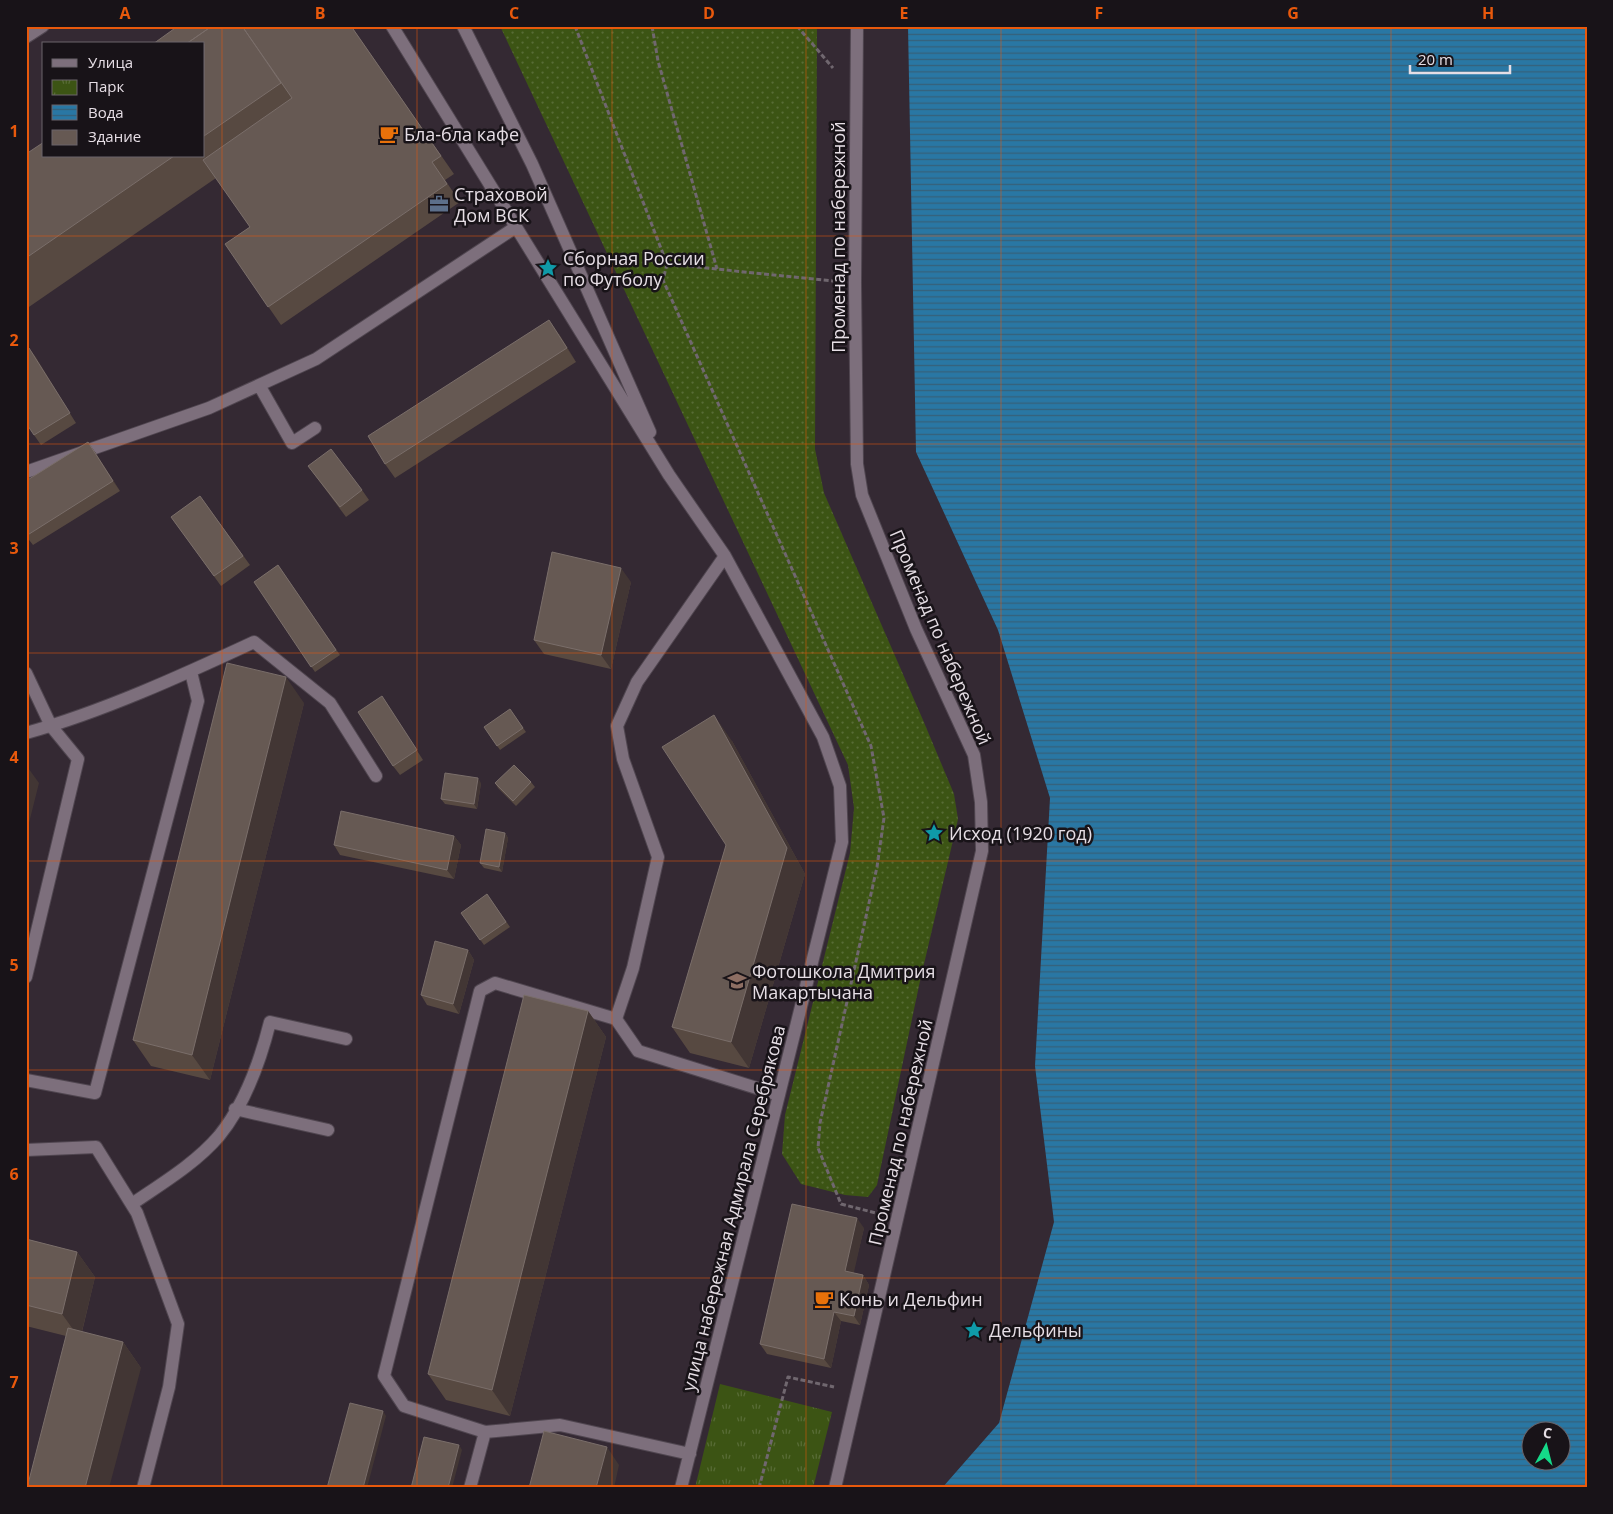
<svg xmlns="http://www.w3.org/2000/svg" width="1613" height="1514" font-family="'Open Sans',sans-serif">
	<defs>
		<pattern id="grass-dots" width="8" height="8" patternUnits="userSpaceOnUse" patternTransform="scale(1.25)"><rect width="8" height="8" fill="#3c5414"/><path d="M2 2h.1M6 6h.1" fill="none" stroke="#586c36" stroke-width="1.8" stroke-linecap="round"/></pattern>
		<pattern id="park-tufts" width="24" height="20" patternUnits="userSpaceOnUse" patternTransform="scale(1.25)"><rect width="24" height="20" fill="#3c5414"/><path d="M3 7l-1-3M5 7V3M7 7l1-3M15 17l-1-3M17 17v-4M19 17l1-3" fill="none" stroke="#586c36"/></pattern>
		<pattern id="water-rules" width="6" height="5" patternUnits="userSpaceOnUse" patternTransform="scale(1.25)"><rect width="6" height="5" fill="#2977a4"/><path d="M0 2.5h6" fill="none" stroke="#366079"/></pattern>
	</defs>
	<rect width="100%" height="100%" fill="#342933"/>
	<path fill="url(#grass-dots)" d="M500 26H817L815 449 824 493 923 720 954 794 958 819 920 981 877 1185 868 1197 845 1195 801 1184 782 1154 785 1115 850 853 854 808 848 765Z"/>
	<path fill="url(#park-tufts)" d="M720 1384 832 1412 813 1488H695Z"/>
	<path fill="url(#water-rules)" fill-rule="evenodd" d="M908 26H1587V1488H942L999 1423 1054 1222 1035 1066 1050 798 998 630 916 452ZM1530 1432H1560V1462H1530Z"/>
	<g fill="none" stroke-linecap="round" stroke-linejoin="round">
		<g stroke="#504650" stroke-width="14">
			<path id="minor" d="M392 26 669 475 725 556 823 737 840 786 842 842 681 1488
				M463 26 532 164 650 432
				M26 37 43 26
				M259 385 292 443 315 428
				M26 472 209 408 316 359 516 227
				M26 673 51 726 78 759 26 977
				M26 733C102 712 183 675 254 642L330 703 376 776
				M616 1019 633 968 658 857 623 759 617 726 637 682 725 556
				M26 1080 95 1093 198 701 191 672
				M235 1109 328 1130
				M26 1150 96 1147 137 1213 178 1324 169 1387 143 1488
				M132 1204C161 1184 195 1164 219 1136 245 1104 260 1062 270 1022L346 1039
				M485 1432 560 1425 690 1454
				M470 1488 485 1432 404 1406 384 1376 480 991 495 983 616 1019 638 1051 779 1095
				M835 1488 982 851 981 802 974 755 916 629 862 495 857 464 855 283 857 26"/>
		</g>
		<path stroke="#70676f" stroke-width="3" stroke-dasharray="5 2.5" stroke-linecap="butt" d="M575 26 667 264 663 280 871 746 884 818 877 867 820 1123 818 1148 841 1204 876 1213
			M652 26 658 61 717 269
			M797 26 833 68
			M667 264 833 281
			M759 1488 788 1377 834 1387"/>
		<use href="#minor" stroke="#7d6f7c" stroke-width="12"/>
	</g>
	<path fill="#574941" d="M351 26 454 174 445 180 460 202 281 325 225 244 250 227 216 178 26 309V154L44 156H204V44Z
		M559 334 576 362 395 478 385 464Z
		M29 348 76 423 41 445 34 435Z
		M95 452 120 491 33 545 26 536Z
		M308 466 362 490 369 500 346 517Z
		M200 496 250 565 221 586 171 517Z
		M278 565 340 655 315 672 254 582Z
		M631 582 611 669 544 654 534 640Z
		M382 696 423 760 400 775 393 766Z
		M304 703 210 1080 151 1066 133 1040Z
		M510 709 526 732 500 750 484 727Z
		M732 741 805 874 749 1068 690 1053 672 1027 726 845Z
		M531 782 535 787 516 806 498 788 495 783Z
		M481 783 477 809 445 804 441 799Z
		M505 833 508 838 502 872 484 868 480 863Z
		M454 836 461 845 454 879 340 855 334 845Z
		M487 894 510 927 484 945 461 913Z
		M468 950 474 960 459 1014 427 1005 421 995Z
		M588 1011 606 1037 510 1416 446 1400 428 1374Z
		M864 1228 853 1273 863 1275 869 1285 860 1325 841 1321 831 1368 767 1354 760 1344Z
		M26 1239 77 1252 95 1277 82 1332 123 1342 141 1368 66 1336 26 1326Z"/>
	<path fill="#423634" d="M549 320 559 334 576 362Z
		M29 348 36 357 76 423 70 413Z
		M88 442 95 452 120 491 113 481Z
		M621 568 631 582 611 669 601 655Z
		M286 677 304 703 210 1080 192 1055Z
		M714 715 732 741 805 874 749 1068 731 1042 787 848Z
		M26 765 39 783 26 835Z
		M478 778 481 783 477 809 474 804Z
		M505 833 508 838 502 872 499 867Z
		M454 836 461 845 454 879 447 870Z
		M468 950 474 960 459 1014 453 1004Z
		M588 1011 606 1037 510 1416 492 1390Z
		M857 1218 864 1228 852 1281 845 1271Z
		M77 1252 95 1277 80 1339 62 1314Z
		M863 1275 869 1285 860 1325 854 1316Z
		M834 1312 841 1321 831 1368 824 1359Z
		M123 1342 141 1368 109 1488H85Z
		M383 1411 386 1416 367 1488H363Z
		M459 1445 462 1450 452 1488H448Z
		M607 1447 619 1465 614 1488H596Z"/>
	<path fill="#665953" stroke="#7a6e6a" d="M178 26H212L186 44H153Z
		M212 26H242L281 83 204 136V44H186Z
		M242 26H351L441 156 432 162 447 184 268 307 225 244 250 227 203 160 292 98Z
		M44 142V156H174L26 258V154Z
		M549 320 567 348 385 464 368 436Z
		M29 348 70 413 34 435 26 423V350Z
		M88 442 113 481 26 536V481Z
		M331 449 362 490 340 507 308 466Z
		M200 496 243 556 214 576 171 517Z
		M552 552 621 568 601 655 534 640Z
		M278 565 336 650 311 667 254 582Z
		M227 663 286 677 192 1055 133 1040Z
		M382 696 417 750 393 766 358 712Z
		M510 709 523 728 497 746 484 727Z
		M714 715 787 848 731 1042 672 1027 726 845 662 747Z
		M514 765 531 782 513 801 495 783Z
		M445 773 478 778 474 804 441 799Z
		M341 811 454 836 447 870 334 845Z
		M486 829 505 833 499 867 480 863Z
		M487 894 506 922 480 940 461 913Z
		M435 941 468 950 453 1004 421 995Z
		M524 995 588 1011 492 1390 428 1374Z
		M792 1204 857 1218 845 1271 863 1275 854 1316 834 1312 824 1359 760 1344Z
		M26 1239 77 1252 62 1314 26 1305Z
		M68 1328 123 1342 85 1488H27Z
		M350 1403 383 1411 363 1488H327Z
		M544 1431 607 1447 596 1488H529Z
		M424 1437 459 1445 448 1488H411Z"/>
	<path fill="none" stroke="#e8590c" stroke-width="1" stroke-opacity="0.55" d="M222 26V1488M417 26V1488M612 26V1488M806 26V1488M1001 26V1488M1196 26V1488M1391 26V1488M26 236H1587M26 444H1587M26 653H1587M26 861H1587M26 1070H1587M26 1278H1587"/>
	<defs>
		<g id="cafe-bare" transform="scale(1.5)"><path d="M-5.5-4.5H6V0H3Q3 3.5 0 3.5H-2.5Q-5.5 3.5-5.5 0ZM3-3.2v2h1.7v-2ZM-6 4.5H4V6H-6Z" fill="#e8710a" stroke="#181318" stroke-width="2.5" paint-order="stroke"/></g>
		<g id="office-bare" transform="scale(1.5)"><path d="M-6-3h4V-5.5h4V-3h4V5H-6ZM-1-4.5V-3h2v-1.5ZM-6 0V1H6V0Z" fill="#5c6f8a" stroke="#181318" stroke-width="2.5" paint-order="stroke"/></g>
		<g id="sight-bare" transform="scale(1.5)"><path d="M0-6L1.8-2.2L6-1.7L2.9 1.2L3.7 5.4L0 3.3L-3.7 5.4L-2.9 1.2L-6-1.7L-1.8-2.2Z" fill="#0f9aa8" stroke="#181318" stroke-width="2.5" paint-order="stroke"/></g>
		<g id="school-bare" transform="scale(1.5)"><path d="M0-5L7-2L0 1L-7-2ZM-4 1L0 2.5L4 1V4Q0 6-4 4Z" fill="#8d6e63" stroke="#181318" stroke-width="2.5" paint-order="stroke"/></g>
	</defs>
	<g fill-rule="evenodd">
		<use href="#cafe-bare" x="389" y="134"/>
		<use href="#office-bare" x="439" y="204"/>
		<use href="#sight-bare" x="548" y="268"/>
		<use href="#sight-bare" x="934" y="833"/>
		<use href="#school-bare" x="737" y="981"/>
		<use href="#cafe-bare" x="824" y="1299"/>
		<use href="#sight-bare" x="974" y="1330"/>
	</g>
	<g text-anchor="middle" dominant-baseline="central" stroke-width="5" stroke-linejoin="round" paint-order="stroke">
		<g font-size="18" fill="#e6dee5" stroke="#181318" text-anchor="start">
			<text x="404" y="134">Бла-бла кафе</text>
			<text x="454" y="194">Страховой<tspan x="454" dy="21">Дом ВСК</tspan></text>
			<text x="563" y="258">Сборная России<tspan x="563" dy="21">по Футболу</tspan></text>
			<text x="949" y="833">Исход (1920 год)</text>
			<text x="752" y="971">Фотошкола Дмитрия<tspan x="752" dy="21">Макартычана</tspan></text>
			<text x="839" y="1299">Конь и Дельфин</text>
			<text x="989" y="1330">Дельфины</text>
		</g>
		<g font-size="18" fill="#e6dee5" stroke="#181318">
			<text transform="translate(838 237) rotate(-90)">Променад по набережной</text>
			<text transform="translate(941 637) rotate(67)">Променад по набережной</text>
			<text transform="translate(900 1132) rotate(-77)">Променад по набережной</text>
			<text transform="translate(733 1208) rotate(-76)">улица набережная Адмирала Серебрякова</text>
		</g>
	</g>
	<rect width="1613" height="1514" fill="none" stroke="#181318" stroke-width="55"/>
	<rect x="42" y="42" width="162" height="115" fill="#181318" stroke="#6a646a"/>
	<rect x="52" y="59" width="25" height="8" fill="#7d6f7c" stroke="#6a646a"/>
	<text x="88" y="68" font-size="15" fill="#e6dee5">Улица</text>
	<rect x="52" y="80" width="25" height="15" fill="url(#park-tufts)" stroke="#6a646a"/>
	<text x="88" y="92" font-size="15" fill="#e6dee5">Парк</text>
	<rect x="52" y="105" width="25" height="15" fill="url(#water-rules)" stroke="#6a646a"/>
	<text x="88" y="118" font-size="15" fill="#e6dee5">Вода</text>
	<rect x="52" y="130" width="25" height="15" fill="#665953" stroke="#6a646a"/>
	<text x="88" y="142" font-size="15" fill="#e6dee5">Здание</text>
	<g transform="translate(1546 1446) rotate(7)"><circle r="24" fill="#181318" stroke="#6a646a"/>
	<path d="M0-4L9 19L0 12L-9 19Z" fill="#15d989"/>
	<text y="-8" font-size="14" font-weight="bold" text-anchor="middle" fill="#e6dee5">С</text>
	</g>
	<path d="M1410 65v8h100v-8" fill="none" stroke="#e6dee5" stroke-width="2.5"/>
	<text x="1418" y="65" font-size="15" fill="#e6dee5" stroke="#181318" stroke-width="4" paint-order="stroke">20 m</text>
	<rect x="28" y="28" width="1558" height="1458" fill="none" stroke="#e8590c" stroke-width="2"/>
	<g font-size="16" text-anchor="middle" font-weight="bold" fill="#e8590c">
		<text x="125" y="19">A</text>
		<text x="320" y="19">B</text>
		<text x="514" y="19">C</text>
		<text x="709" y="19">D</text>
		<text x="904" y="19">E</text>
		<text x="1099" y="19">F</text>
		<text x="1293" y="19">G</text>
		<text x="1488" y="19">H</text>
		<text x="14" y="137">1</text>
		<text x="14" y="346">2</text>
		<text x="14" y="554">3</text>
		<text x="14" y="763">4</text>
		<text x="14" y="971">5</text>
		<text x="14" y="1180">6</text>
		<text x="14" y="1388">7</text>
	</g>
</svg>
